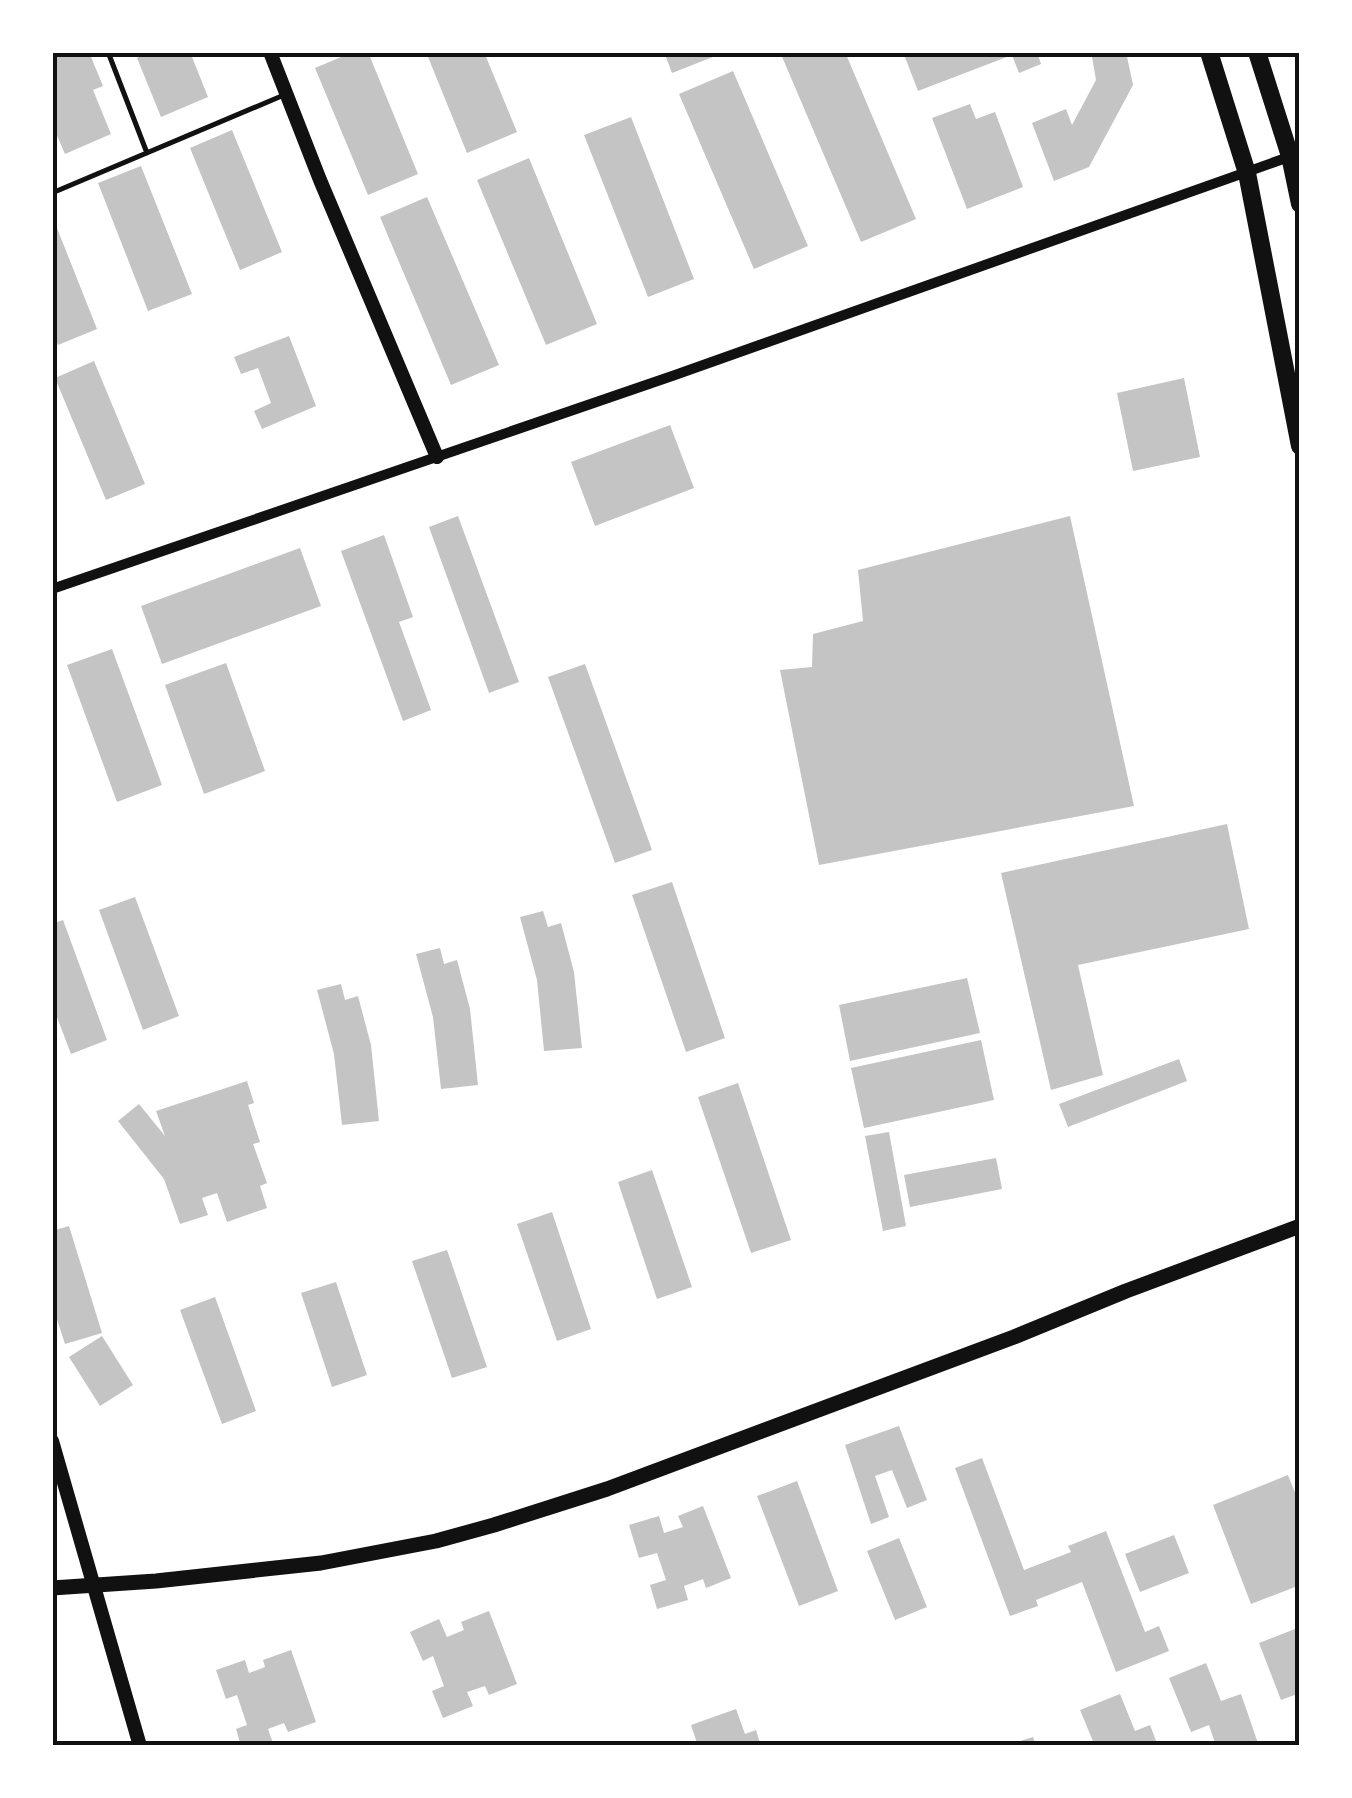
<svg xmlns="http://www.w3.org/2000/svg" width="1352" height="1798" font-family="'Sofia Sans Condensed',sans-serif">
	<rect width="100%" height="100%" fill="#fff"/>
	<path fill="#c4c4c4" d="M52 52H89L103 86 93 90 111 134 65 154 52 124V95L55 93 52 88Z
		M145 52H190L208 97 161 117 137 58Z
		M353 52H368L418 174 368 195 315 68Z
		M426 52H484L517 132 467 153Z
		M664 52H723V53L672 73Z
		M780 52H845L916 219 861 242Z
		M903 52H1037L1041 64 1019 73 1012 55 918 91Z
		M1110 52H1126L1133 85 1089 167 1054 181 1032 123 1066 109 1072 125 1096 80 1092 57Z
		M733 71 808 246 754 269 679 94Z
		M970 104 976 119 995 112 1023 187 967 209 932 118Z
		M631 117 694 279 648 297 584 135Z
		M232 130 282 252 240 270 190 148Z
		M529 158 597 324 546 345 477 180Z
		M141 166 192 294 148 311 98 183Z
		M427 197 499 365 451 385 380 217Z
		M53 218 97 329 58 345 52 332Z
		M289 336 316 406 262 429 254 411 271 403 258 368 241 374 234 357Z
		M94 361 145 484 106 500 55 378Z
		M1184 378 1200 457 1133 471 1117 393Z
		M670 425 694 488 595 526 571 462Z
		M458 516 519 682 489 693 429 527Z
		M1070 516 1134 806 819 865 780 670 812 667 813 634 863 621 858 570Z
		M384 535 413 617 399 622 431 710 403 721 341 551Z
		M300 548 321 606 162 664 141 606Z
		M112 649 162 785 117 802 67 665Z
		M226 663 265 771 204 794 165 685Z
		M585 664 652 850 615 863 548 677Z
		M1227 824 1249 929 1078 965 1103 1075 1051 1090 1001 873Z
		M672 882 725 1038 686 1052 632 895Z
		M135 897 179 1016 143 1030 99 910Z
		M543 911 548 927 561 923 574 972 582 1048 544 1051 537 980 520 917Z
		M63 920 107 1040 71 1054 52 1004V924Z
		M440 948 444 964 457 960 470 1009 478 1085 441 1089 433 1017 416 954Z
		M967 978 980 1033 850 1061 839 1005Z
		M341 984 345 1000 358 996 371 1045 379 1121 342 1125 334 1054 317 990Z
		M981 1040 994 1100 864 1128 851 1068Z
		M1179 1059 1187 1081 1068 1127 1059 1104Z
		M247 1081 254 1103 248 1105 260 1142 253 1144 267 1183 260 1186 267 1208 227 1222 217 1193 202 1198 208 1215 180 1224 164 1179 118 1121 139 1104 165 1136 156 1111Z
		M738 1083 791 1240 751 1253 698 1097Z
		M889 1132 906 1226 883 1231 865 1136Z
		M996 1158 1002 1189 910 1207 904 1175Z
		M652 1170 692 1287 657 1299 618 1182Z
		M552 1212 591 1329 557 1341 517 1224Z
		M69 1226 102 1333 65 1344 52 1304V1231Z
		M447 1250 487 1367 452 1378 412 1261Z
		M336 1282 367 1375 332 1387 301 1293Z
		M215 1297 256 1411 222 1424 180 1310Z
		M102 1336 133 1385 100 1406 69 1357Z
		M899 1426 927 1500 907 1508 892 1470 875 1476 889 1517 871 1524 845 1445Z
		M982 1458 1024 1570 1071 1552 1068 1546 1106 1531 1145 1632 1159 1626 1169 1651 1116 1672 1082 1582 1036 1600 1038 1606 1010 1616 955 1468Z
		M1288 1475 1300 1505V1585L1251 1604 1213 1505Z
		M797 1481 838 1591 799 1606 757 1496Z
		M703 1506 731 1578 706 1588 703 1579 684 1586 688 1600 657 1609 650 1585 666 1580 657 1553 639 1558 629 1525 659 1516 664 1533 683 1527 678 1516Z
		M1174 1535 1189 1573 1140 1592 1125 1554Z
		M899 1538 927 1607 895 1620 867 1551Z
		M489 1611 517 1684 489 1695 485 1686 467 1692 473 1706 443 1718 432 1691 444 1686 433 1656 423 1661 410 1632 439 1619 447 1637 464 1630 461 1622Z
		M1295 1629 1300 1641V1693L1281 1700 1259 1643Z
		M291 1650 316 1722 288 1732 284 1723 268 1729 274 1746H241L236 1729 247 1725 237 1695 226 1699 216 1670 245 1660 249 1673 265 1667 263 1660Z
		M1206 1663 1221 1701 1241 1694 1259 1746H1216L1209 1725 1191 1732 1169 1678Z
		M1120 1694 1135 1731 1150 1725 1158 1746H1095L1080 1710Z
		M736 1709 745 1734 756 1730 761 1746H698L691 1725Z
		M1033 1737 1036 1746H1007V1745Z"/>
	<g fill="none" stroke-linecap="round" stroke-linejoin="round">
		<path stroke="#111" stroke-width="5" d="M108 52 147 153
			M52 193 284 95"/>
		<path stroke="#111" stroke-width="10" d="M52 589 675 375 1300 153"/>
		<path stroke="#111" stroke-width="14" d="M270 52 320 180 437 457
			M52 1441 140 1746"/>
		<path stroke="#111" stroke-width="15" d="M52 1588 156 1581 321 1563 436 1541 494 1525 607 1489 1014 1337 1126 1291 1300 1226"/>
		<path stroke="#111" stroke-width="18" d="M1209 52 1247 173 1300 446
			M1257 52 1290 156 1300 204"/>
	</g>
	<rect width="1352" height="1798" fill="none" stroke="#ffffff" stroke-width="110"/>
	<rect x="55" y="55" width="1242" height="1688" fill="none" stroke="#111" stroke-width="4"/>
</svg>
